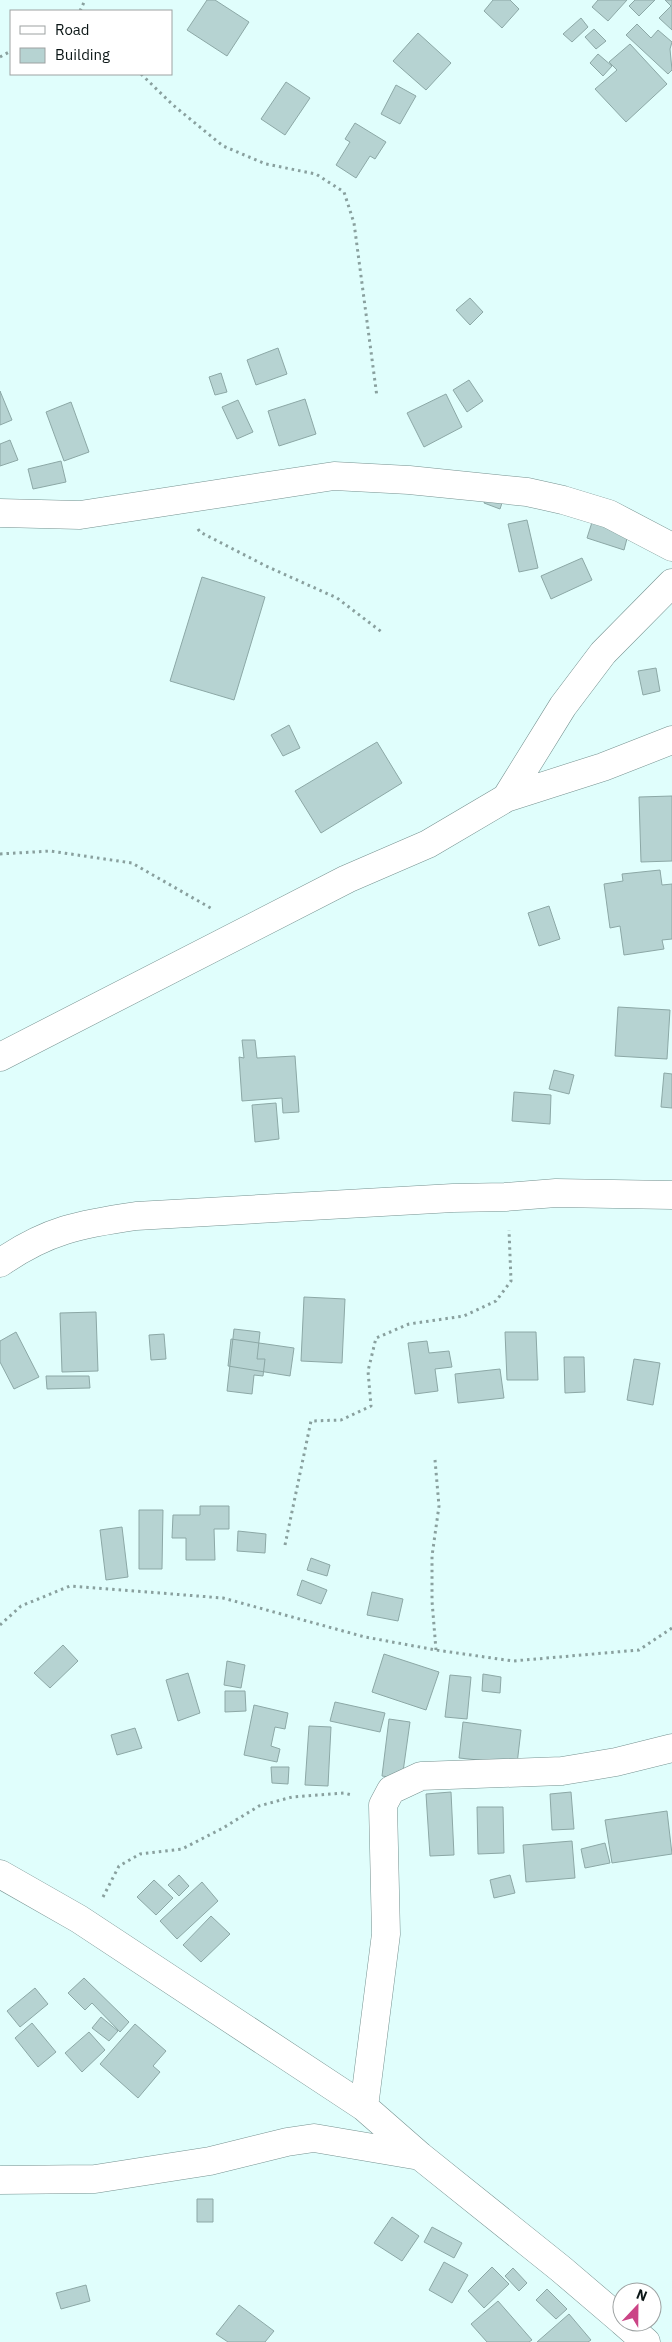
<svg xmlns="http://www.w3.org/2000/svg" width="672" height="2342" font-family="'IBM Plex Sans',sans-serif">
	<rect width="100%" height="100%" fill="#e0fefc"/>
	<path fill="#b6d3d2" stroke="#8ca8a6" d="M207 0H215L249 22 227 56 187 30Z
		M493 0H510L519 9 502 28 484 11Z
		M598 0H627L608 21 592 7Z
		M635 0H655L639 16 629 6Z
		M665 0H672V30L659 18 671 6Z
		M581 18 588 27 572 42 563 34Z
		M637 24 651 38 658 30 672 42 670 49 672 70 668 74 626 35Z
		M594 29 606 41 596 49 585 37Z
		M418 33 451 63 426 90 393 61Z
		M630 44 667 84 626 122 595 89 617 70 609 62Z
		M598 54 612 66 603 76 590 63Z
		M286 82 310 98 285 135 261 119Z
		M396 85 416 96 400 124 381 114Z
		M355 123 386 142 375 159 370 156 356 178 336 165 350 142 345 139Z
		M470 298 483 312 470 325 456 310Z
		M278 348 287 374 256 385 247 360Z
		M221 373 227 392 215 395 209 377Z
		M469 380 483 401 467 412 453 390Z
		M0 391 12 420 0 425Z
		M446 394 462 427 424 447 407 413Z
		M305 399 316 434 279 446 268 411Z
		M238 400 253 432 237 439 222 407Z
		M71 402 89 452 64 461 46 412Z
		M10 440 18 460 0 466V444Z
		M61 461 66 482 33 489 28 469Z
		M487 494 503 500 500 509 484 503Z
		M593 519 629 531 624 550 587 538Z
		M527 520 538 568 519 572 508 524Z
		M582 558 592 580 551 599 541 576Z
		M202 577 265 597 234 700 170 681Z
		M656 668 660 691 643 695 638 671Z
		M289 725 300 748 283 756 271 735Z
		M377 742 402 783 321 833 295 791Z
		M672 796V861L641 862 639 797Z
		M660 870 662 885 672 884V939L662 940 664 949 624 955 620 926 610 928 604 884 623 881 622 874Z
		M549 906 560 939 539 946 528 913Z
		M618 1007 670 1010 667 1059 615 1056Z
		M242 1040H255L257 1058 295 1056 299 1112 283 1113 282 1098 242 1101 239 1057 244 1058Z
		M554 1070 574 1075 569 1094 549 1089Z
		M664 1073 672 1074V1108L661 1107Z
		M514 1092 551 1095 550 1124 512 1121Z
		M276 1103 279 1139 255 1142 252 1105Z
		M304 1297 345 1299 342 1363 301 1361Z
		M96 1312 98 1371 62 1372 60 1313Z
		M234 1329 260 1332 257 1359H265L263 1376 254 1375 252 1394 227 1391Z
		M16 1332 39 1377 14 1389 0 1362V1341Z
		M505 1332H536L538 1380H507Z
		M164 1334 166 1359 151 1360 149 1335Z
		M231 1339 294 1348 290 1376 228 1366Z
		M427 1341 429 1353 449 1351 452 1367 435 1369 438 1391 415 1394 408 1343Z
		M564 1357H584L585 1392 565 1393Z
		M634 1359 660 1363 653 1405 627 1400Z
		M500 1369 504 1398 458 1403 455 1374Z
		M46 1376H89L90 1388 47 1389Z
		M200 1506H229V1529H214L215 1560H186V1538H172L173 1515H200Z
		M139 1510H163L162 1569H139Z
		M122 1527 128 1577 106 1580 100 1530Z
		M238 1531 266 1534 265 1553 237 1551Z
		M311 1558 330 1565 327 1576 307 1570Z
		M302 1580 327 1590 321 1604 297 1595Z
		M372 1592 403 1599 398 1621 367 1615Z
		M63 1645 78 1661 50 1688 34 1673Z
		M384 1654 439 1672 426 1710 372 1692Z
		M227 1661 245 1665 241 1688 224 1685Z
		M188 1673 200 1713 178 1721 166 1680Z
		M483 1674 501 1677 500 1693 482 1691Z
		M450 1675 471 1677 467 1719 445 1717Z
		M225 1691H245L246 1711 225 1712Z
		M335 1702 385 1713 380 1732 330 1721Z
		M254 1705 288 1713 285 1729 275 1727 271 1746 280 1749 277 1762 244 1755Z
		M389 1719 410 1722 402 1779 382 1776Z
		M463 1722 521 1730 517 1764 459 1758Z
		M309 1726 331 1727 328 1786 305 1785Z
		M135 1728 142 1748 117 1755 111 1735Z
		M271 1767H289L288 1784 272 1783Z
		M451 1792 454 1855 430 1856 426 1794Z
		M571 1792 574 1829 552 1830 550 1794Z
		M477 1807H503L504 1853 478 1854Z
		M667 1811 672 1854 612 1863 605 1820Z
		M572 1841 575 1878 526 1882 523 1845Z
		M605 1843 610 1863 585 1868 581 1849Z
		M179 1875 189 1886 179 1896 168 1885Z
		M510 1875 515 1893 494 1898 490 1880Z
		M154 1880 173 1898 156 1915 137 1897Z
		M202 1882 218 1901 177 1939 160 1921Z
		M211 1916 230 1934 201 1962 183 1945Z
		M84 1978 129 2022 120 2032 92 2003 85 2010 68 1993Z
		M35 1988 48 2004 20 2027 7 2011Z
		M101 2017 118 2031 109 2041 92 2028Z
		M32 2023 56 2052 38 2067 15 2038Z
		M135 2024 166 2051 153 2066 160 2072 138 2098 100 2064Z
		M89 2032 105 2050 82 2072 65 2053Z
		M197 2199H213V2222H197Z
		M392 2217 419 2236 402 2261 374 2243Z
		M432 2227 462 2243 454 2258 424 2242Z
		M444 2262 468 2275 452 2303 429 2290Z
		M492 2267 509 2284 484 2308 468 2291Z
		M513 2268 527 2283 519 2291 505 2276Z
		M86 2285 90 2301 61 2309 56 2293Z
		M547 2289 567 2309 556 2319 536 2300Z
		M498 2301 532 2340 529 2342H487L471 2324Z
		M239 2305 274 2331 265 2342H228L216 2334Z
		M569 2314 591 2340 588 2342H537Z"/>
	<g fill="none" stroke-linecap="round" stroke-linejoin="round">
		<g stroke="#769290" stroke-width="29">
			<path id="street" d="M0 513 80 515 334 476 409 480 527 492 563 500 609 514 672 547
				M506 798 563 706 603 653 672 583
				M0 1057 347 879 428 844 506 798 603 767 672 740
				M0 1263C47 1230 81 1224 136 1216L453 1198 505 1197 556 1193 672 1195
				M0 1874 79 1919 364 2107 420 2156 561 2269 622 2321
				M364 2107 386 1934 383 1805 391 1790 421 1776 562 1771 616 1762 672 1748
				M0 2180 95 2179 210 2161 287 2142 314 2138 420 2156
				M623 2322 646 2342"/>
		</g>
		<path stroke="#89a09e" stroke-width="3" stroke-dasharray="2.5 4" stroke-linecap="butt" d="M80 11 85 0
			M0 57 11 51
			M141 74 173 105 223 146 266 164 316 174 344 192 354 223 377 397
			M198 529 200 532 266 566 337 598 383 633
			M0 854 50 851 132 863 214 910
			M435 1460 439 1506 432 1556V1601L436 1650
			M285 1545 311 1421 341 1420 371 1406 368 1371 376 1338 409 1324 464 1316 496 1301 511 1281 509 1230
			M0 1625 21 1606 70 1586 223 1598 365 1637 436 1650 513 1661 639 1650 672 1628
			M103 1897 119 1866 140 1854 182 1849 223 1828 259 1806 292 1797 344 1793 352 1795"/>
		<use href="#street" stroke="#fff" stroke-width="28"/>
	</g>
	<rect x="10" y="10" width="162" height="65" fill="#ffffff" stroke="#9da2a2"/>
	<rect x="20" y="26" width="25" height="8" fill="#ffffff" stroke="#9da2a2"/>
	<text x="55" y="35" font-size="15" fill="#0b1616">Road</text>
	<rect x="20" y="48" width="25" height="15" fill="#b6d3d2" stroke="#9da2a2"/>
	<text x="55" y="60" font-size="15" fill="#0b1616">Building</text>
	<g transform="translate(637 2307) rotate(22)"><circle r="24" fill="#ffffff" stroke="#9da2a2"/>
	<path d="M0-4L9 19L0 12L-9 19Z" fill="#cb4586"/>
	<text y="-8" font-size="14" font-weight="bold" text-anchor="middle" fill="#0b1616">N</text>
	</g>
</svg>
